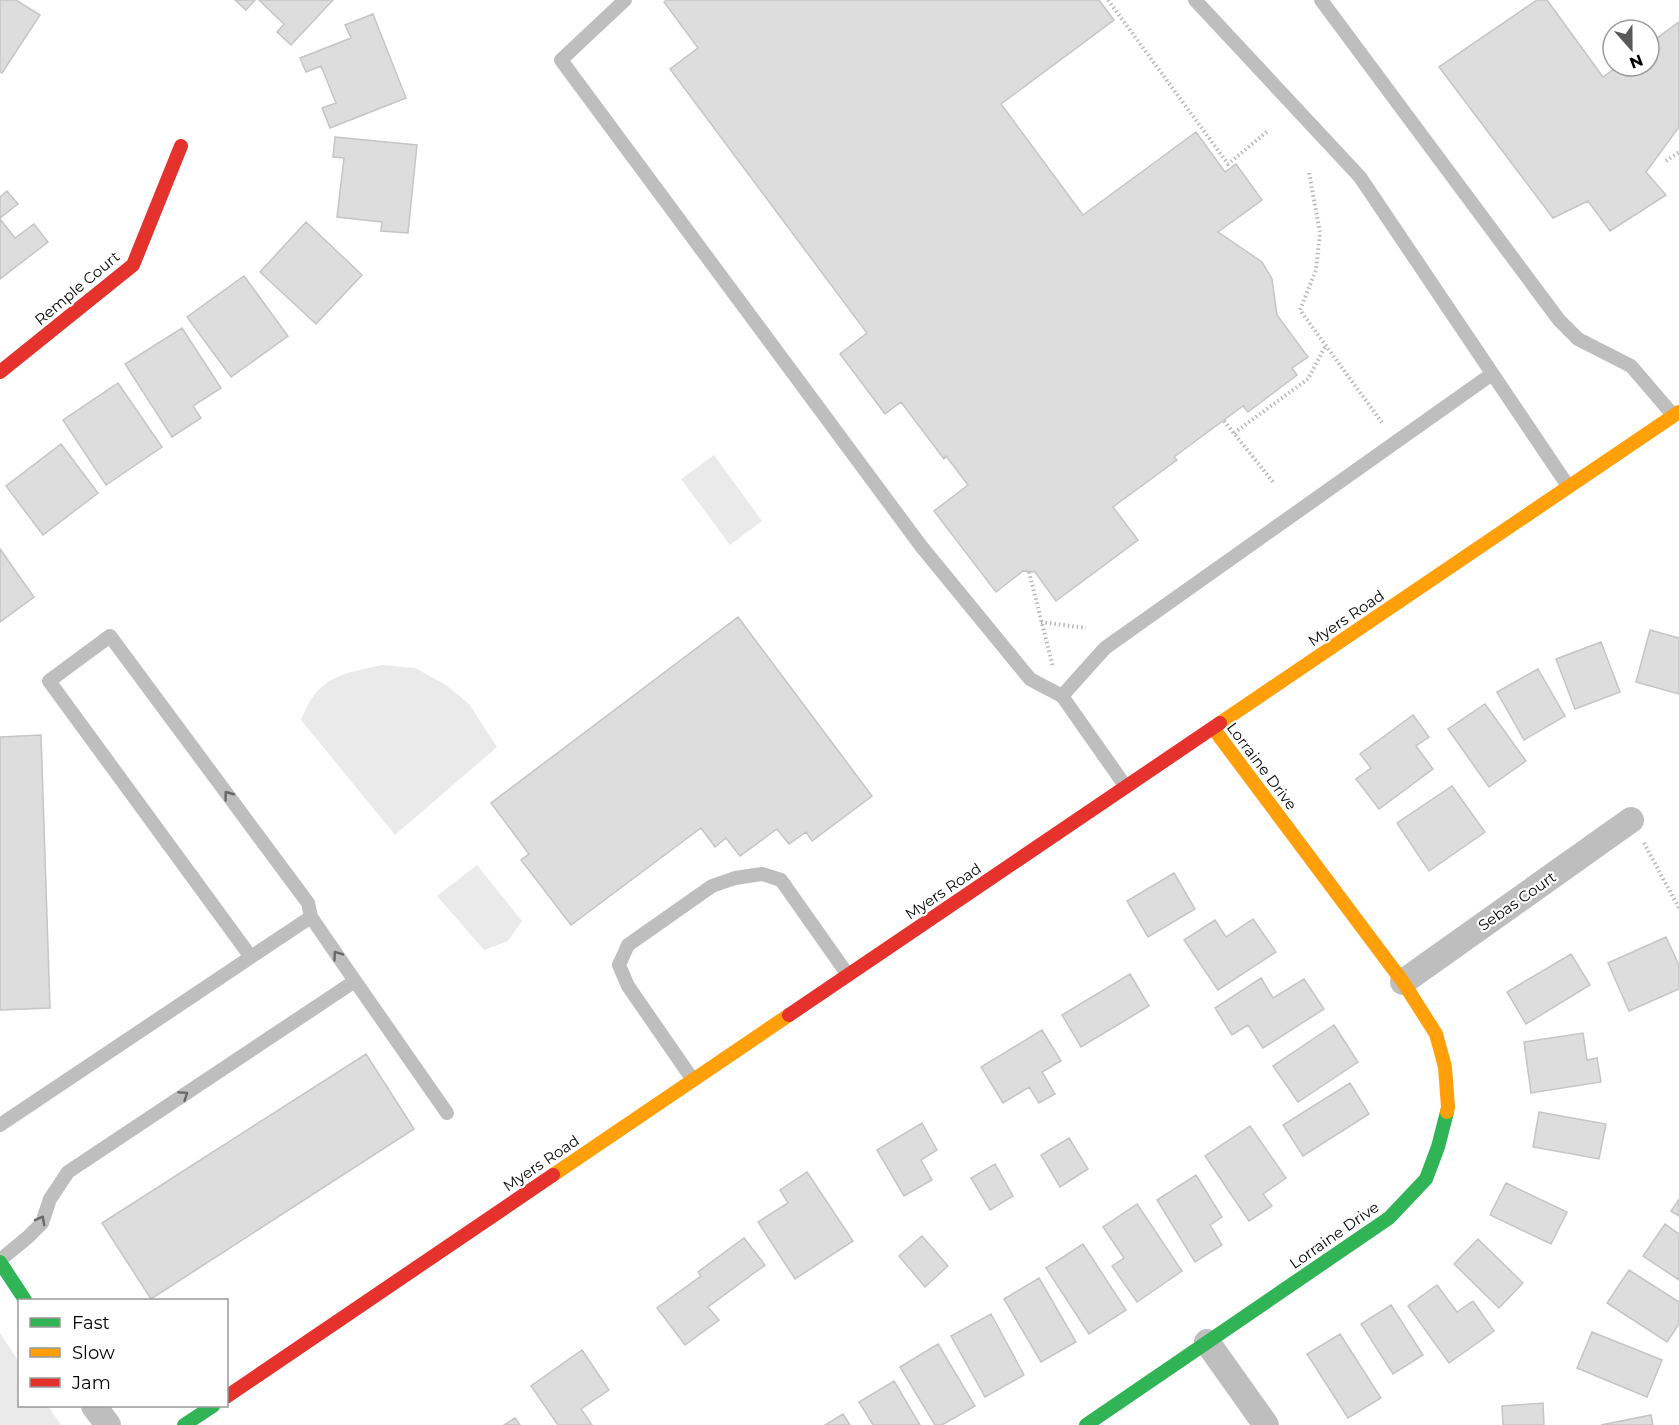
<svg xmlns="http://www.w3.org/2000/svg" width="1679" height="1425" font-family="Montserrat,sans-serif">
	<rect width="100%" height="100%" fill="#fff"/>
	<path fill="#eaeaea" d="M714 455 762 521 730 545 681 479Z
		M383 665 415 668 446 685 469 704 497 747 395 835 301 720C318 676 340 674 383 665Z
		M477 865 522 921 508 941 484 950 437 896Z
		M0 1333 19 1362 20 1406H48L61 1425H0Z"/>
	<path fill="#ddd" stroke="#c5c5c5" stroke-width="1.5" d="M0 0H16L40 15 2 73 0 72Z
		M235 0H255L246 10Z
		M259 0H333L291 45 277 32 284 24Z
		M667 0H1099L1114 20 1001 104 1083 215 1196 132 1225 172 1236 164 1262 200 1218 232 1262 262 1272 279 1277 315 1308 357 1292 368 1297 375 1248 412 1243 406 1174 457 1177 460 1113 507 1138 540 1056 601 1035 572 1023 571 996 592 934 511 968 485 946 456 944 459 901 402 885 414 840 354 867 333 670 69 698 48 664 2Z
		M1537 0H1547L1603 77 1618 66H1649V44L1679 22V127L1646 172 1666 195 1610 231 1588 201 1553 218 1439 67Z
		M373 14 406 98 330 128 322 108 336 103 321 66 306 72 300 58 351 38 345 25Z
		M335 137 417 145 408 233 381 231 382 222 337 217 344 158 333 157Z
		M7 191 18 204 0 218V197Z
		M0 219 15 238 34 224 48 242 0 279Z
		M306 222 362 275 316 324 260 272Z
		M244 276 288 336 231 377 187 317Z
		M182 328 221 388 193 406 201 418 172 437 125 364Z
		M118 383 162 447 106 485 63 420Z
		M61 444 98 493 43 535 6 486Z
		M0 549 34 597 0 622Z
		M738 617 872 796 812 841 806 832 789 844 777 829 740 856 726 838 715 847 701 828 571 925 521 860 529 854 491 803Z
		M1650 630 1679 638V694L1636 682Z
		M1601 642 1620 692 1575 709 1556 659Z
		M1538 669 1565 716 1524 740 1497 692Z
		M1485 704 1526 761 1489 787 1448 729Z
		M1413 715 1429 737 1416 746 1433 769 1379 809 1356 779 1371 768 1360 754Z
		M41 735 50 1008 0 1010V737Z
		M1452 786 1485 832 1429 871 1397 823Z
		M1174 873 1195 909 1148 937 1127 901Z
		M1253 919 1276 952 1218 990 1184 940 1215 920 1226 937Z
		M1666 937 1679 965V989L1629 1011 1608 963Z
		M1571 954 1590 985 1526 1024 1507 992Z
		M1130 974 1149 1006 1081 1047 1062 1015Z
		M1261 978 1273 998 1304 979 1324 1009 1263 1048 1248 1025 1232 1035 1215 1008Z
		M1334 1025 1358 1062 1298 1102 1273 1066Z
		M1042 1030 1061 1061 1042 1072 1055 1094 1039 1103 1029 1087 1003 1103 981 1067Z
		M1583 1033 1587 1060 1597 1058 1601 1082 1531 1093 1524 1042Z
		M366 1054 414 1129 151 1299 102 1223Z
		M1350 1083 1369 1114 1303 1156 1283 1125Z
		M1539 1112 1606 1124 1599 1159 1533 1147Z
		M922 1123 937 1150 921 1160 932 1180 904 1196 877 1150Z
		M1250 1126 1286 1178 1263 1194 1272 1206 1249 1221 1205 1156Z
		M1069 1138 1088 1169 1060 1187 1041 1155Z
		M995 1164 1013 1196 990 1210 971 1178Z
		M807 1172 853 1241 795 1279 758 1222 788 1203 780 1190Z
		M1196 1175 1222 1217 1210 1225 1222 1245 1195 1262 1157 1200Z
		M1506 1183 1567 1212 1551 1244 1490 1215Z
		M1679 1199V1216L1671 1211Z
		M1137 1204 1182 1271 1137 1302 1112 1266 1124 1258 1103 1227Z
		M1665 1224 1679 1234V1280L1643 1256Z
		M922 1236 948 1266 925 1287 899 1256Z
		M744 1238 765 1265 708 1307 719 1320 685 1345 657 1308 701 1276 698 1272Z
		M1478 1239 1523 1283 1499 1308 1454 1264Z
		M1083 1244 1126 1310 1089 1334 1046 1268Z
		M1629 1270 1679 1302V1324L1667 1342 1607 1303Z
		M1039 1278 1076 1342 1041 1362 1004 1299Z
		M1437 1285 1457 1312 1473 1301 1494 1331 1449 1363 1408 1306Z
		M1391 1305 1423 1355 1393 1374 1361 1324Z
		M991 1314 1024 1375 985 1397 951 1336Z
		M1592 1332 1662 1360 1647 1397 1577 1368Z
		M1340 1334 1381 1398 1348 1418 1307 1354Z
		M938 1344 975 1406 942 1425H935L900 1367Z
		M582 1350 609 1390 581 1409 592 1425H558L531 1386Z
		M894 1381 920 1425H873L859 1402Z
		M1543 1403 1544 1425H1503L1502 1406Z
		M843 1414 850 1425H825Z
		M1651 1415 1653 1425H1601Z
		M515 1418 520 1425H504Z"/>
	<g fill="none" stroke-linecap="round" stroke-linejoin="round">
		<path stroke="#b8b8b8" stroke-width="4" stroke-dasharray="1.5 3" stroke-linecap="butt" d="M1108 0 1228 164 1269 130
			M1666 161 1679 152
			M1309 173 1320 232 1316 270 1300 310 1383 424
			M1224 421 1274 483
			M1234 433 1308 379 1326 345
			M1029 572 1053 667
			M1041 622 1086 628
			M1644 843 1679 908"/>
		<path stroke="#bebebe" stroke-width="14" d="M625 0 561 60 921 546 1030 679 1062 696 1126 787
			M1195 0 1360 177 1568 486
			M1321 0 1559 320 1578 339 1631 366 1673 415
			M1062 696 1105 648 1492 374
			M251 957 311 917
			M355 981 447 1113
			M693 1080 628 986 619 965 628 945 712 886 735 878 762 874 781 880 848 975
			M0 1125 251 957 49 681 110 636 308 903 311 917 355 981 68 1172 50 1199 42 1223 28 1237 0 1260"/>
		<path stroke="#bebebe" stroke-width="26" d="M1403 982 1631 820
			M1207 1342 1266 1425
			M94 1406 108 1425"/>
		<path stroke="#30b455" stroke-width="14" d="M0 1262 25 1300
			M184 1425 213 1406
			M1086 1425 1389 1218 1426 1179 1438 1147 1447 1112"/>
		<path stroke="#ff9f0a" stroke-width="14" d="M1220 723 1679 412
			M1213 728 1403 982 1436 1034 1445 1067 1448 1107 1447 1112
			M553 1175 789 1015"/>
		<path stroke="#e5322d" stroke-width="14" d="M0 372 133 265 181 146
			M789 1015 1220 723
			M226 1397 553 1175"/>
	</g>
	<defs><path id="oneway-chevron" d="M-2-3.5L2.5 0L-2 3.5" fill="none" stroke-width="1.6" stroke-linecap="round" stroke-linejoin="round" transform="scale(1.5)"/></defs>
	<g stroke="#686868">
		<use href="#oneway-chevron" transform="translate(228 795) rotate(-127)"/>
		<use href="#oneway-chevron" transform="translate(337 955) rotate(-125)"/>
		<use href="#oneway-chevron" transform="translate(184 1095) rotate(-34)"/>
		<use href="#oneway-chevron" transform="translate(41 1220) rotate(-62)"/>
	</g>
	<g text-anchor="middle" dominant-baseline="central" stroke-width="4.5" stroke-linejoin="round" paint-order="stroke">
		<g font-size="15" fill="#000" stroke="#fff">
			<text transform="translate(77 288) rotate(-40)">Remple Court</text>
			<text transform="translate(1346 618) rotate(-34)">Myers Road</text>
			<text transform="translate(1262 766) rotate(53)">Lorraine Drive</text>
			<text transform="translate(943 891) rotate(-34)">Myers Road</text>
			<text transform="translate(1517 901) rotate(-35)">Sebas Court</text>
			<text transform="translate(541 1163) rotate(-34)">Myers Road</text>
			<text transform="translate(1334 1235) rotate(-35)">Lorraine Drive</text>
		</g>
	</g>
	<rect x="18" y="1299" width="210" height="108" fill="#ffffff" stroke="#999999" stroke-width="1.5"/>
	<rect x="30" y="1318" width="30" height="9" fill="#30b455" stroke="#999999" stroke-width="1.5"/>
	<text x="72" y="1329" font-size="18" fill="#000000">Fast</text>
	<rect x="30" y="1348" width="30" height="9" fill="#ff9f0a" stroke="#999999" stroke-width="1.5"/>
	<text x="72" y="1359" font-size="18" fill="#000000">Slow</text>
	<rect x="30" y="1378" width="30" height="9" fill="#e5322d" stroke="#999999" stroke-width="1.5"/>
	<text x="72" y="1389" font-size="18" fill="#000000">Jam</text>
	<g transform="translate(1631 48) rotate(159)"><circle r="28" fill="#ffffff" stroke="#999999" stroke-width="1.5"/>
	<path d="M0-4.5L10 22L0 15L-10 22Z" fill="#595959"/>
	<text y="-9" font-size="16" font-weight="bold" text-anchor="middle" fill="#000000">N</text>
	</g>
</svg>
